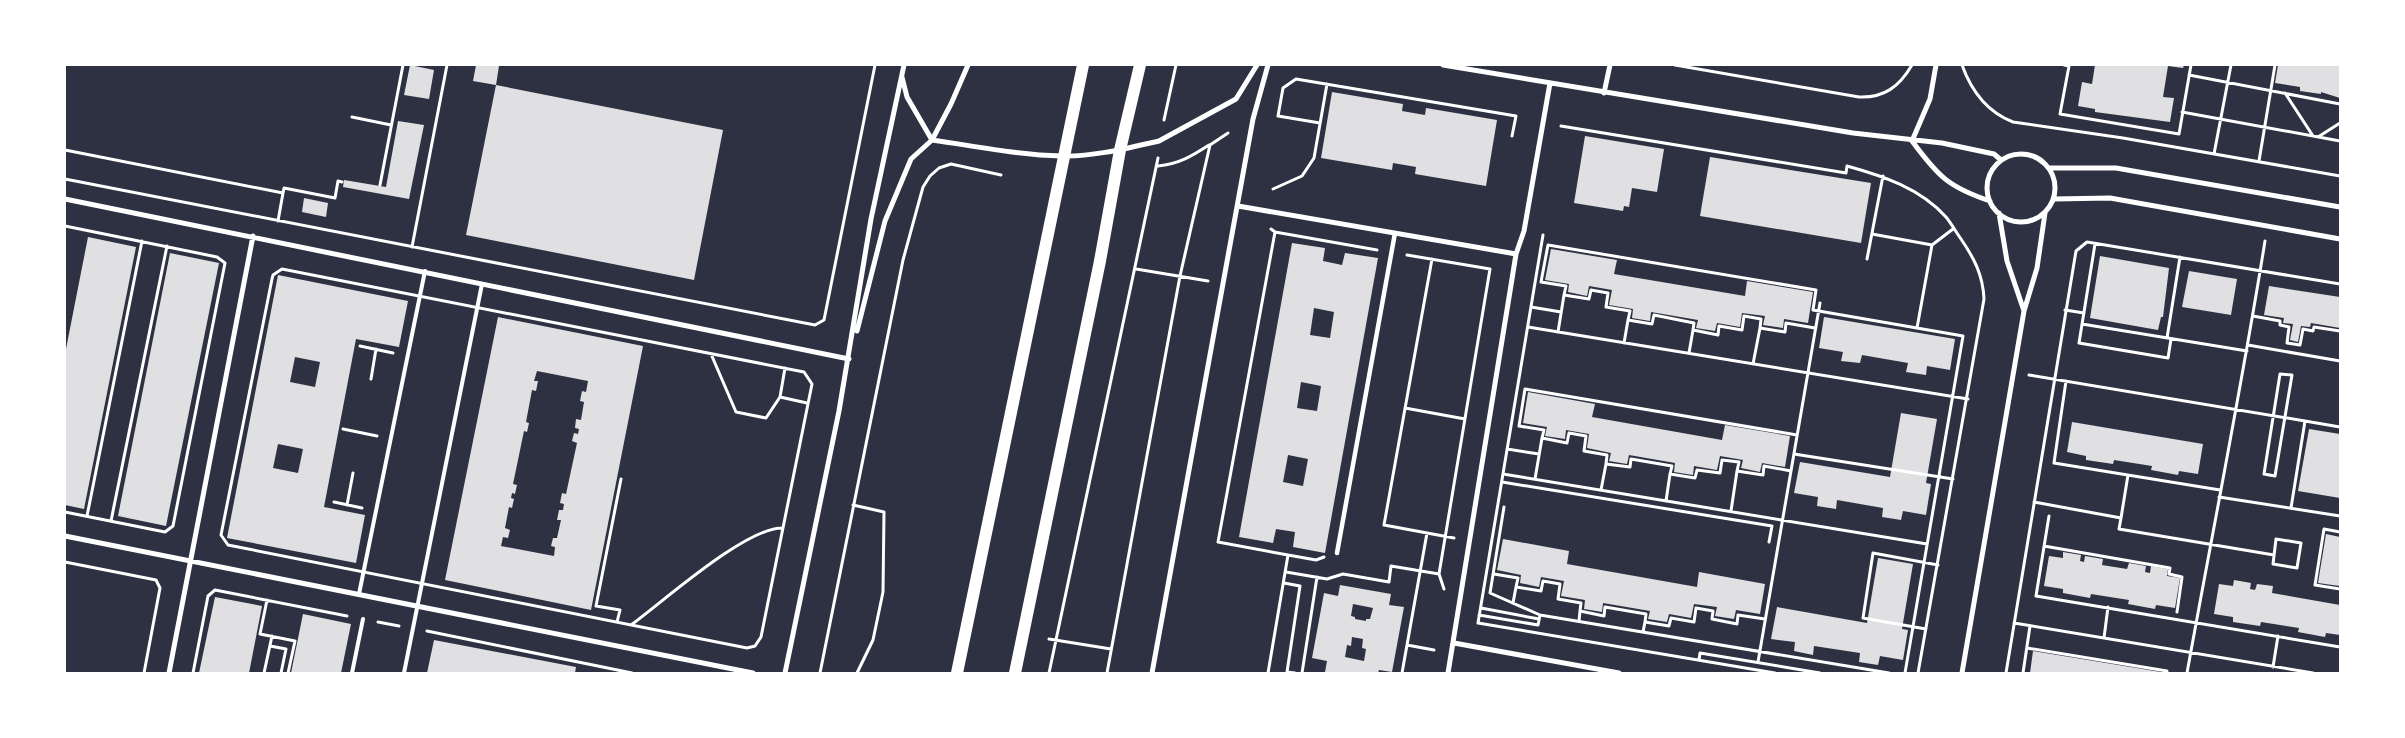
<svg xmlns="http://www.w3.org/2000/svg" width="2405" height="738" font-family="'Archivo Narrow',sans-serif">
	<rect width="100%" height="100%" fill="#2d3142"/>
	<path fill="#e0e0e3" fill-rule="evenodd" d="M410 65 434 70 429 99 404 95Z
		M476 65 499 66 496 85 473 81Z
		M2095 65H2184L2183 68 2168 66 2163 97 2174 98 2170 122 2095 112V109L2078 106 2082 82 2092 84Z
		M2278 65H2340V98L2321 92V94L2300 91V87L2275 83Z
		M496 85 723 130 694 280 466 235Z
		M1332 92 1403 104 1402 111 1425 115 1426 108 1497 120 1486 186 1415 174 1416 167 1393 163 1392 170 1321 158Z
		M398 121 424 125 409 199 343 187 344 180 386 187Z
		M1585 136 1664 149 1657 192 1632 188 1629 207 1624 206 1623 211 1574 203Z
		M1710 157 1871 183 1861 243 1700 216Z
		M304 198 328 203 326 217 302 212Z
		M88 237 136 247 84 509 65 505V354Z
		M1292 243 1325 248 1323 261 1342 265 1345 253 1378 258 1325 553 1293 547 1295 532 1276 529 1273 543 1239 537ZM1314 308 1334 312 1330 338 1310 335ZM1301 382 1321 386 1317 411 1297 408ZM1288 455 1308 459 1303 486 1283 482Z
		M1551 249 1617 260 1614 274 1745 296 1747 281 1813 292 1808 323 1784 319 1783 328 1763 325 1765 316 1742 313 1740 327 1717 323 1715 331 1696 328 1698 320 1651 312 1650 321 1632 318 1633 309 1609 305 1612 290 1589 286 1587 296 1568 292 1569 284 1545 280Z
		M170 253 219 263 166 526 118 516Z
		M2100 256 2169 268 2163 317H2161L2158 330 2090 318Z
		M2189 271 2237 279 2231 315 2182 307Z
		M278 275 408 301 399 347 356 339 324 507 365 515 356 563 227 538ZM295 357 320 362 315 387 290 382ZM278 444 303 449 298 473 273 468Z
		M2269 286 2340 297V328L2311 323 2310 327 2301 326 2298 342 2290 340 2293 324 2283 323 2284 318 2264 315Z
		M498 317 643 346 591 610 445 580ZM537 371 588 381 586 392 582 391 580 401 584 402 581 420 576 419 575 428 579 429 578 434 574 433 572 441 577 443 566 494 562 493 560 503 564 504 563 510H559L557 520H561L557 538H553L551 546 555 547 554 556 501 546 503 537 508 538 510 530 505 528 509 507 512 508 514 499 511 498 512 493 515 494 517 485 513 484 524 431 527 432 529 423 526 422 532 390 536 391 538 381H534Z
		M1824 317 1955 339 1950 370 1927 366 1926 375 1906 372 1908 363 1862 355 1860 363 1841 361 1843 352 1819 348Z
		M1528 392 1595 404 1592 417 1722 440 1725 425 1790 436 1785 467 1762 463 1760 472 1741 468 1743 460 1720 456 1717 470 1694 466 1693 475 1674 472 1675 463 1629 455 1627 464 1609 461 1611 453 1587 448 1589 434 1566 430 1565 439 1545 436 1547 427 1523 423Z
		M1901 413 1937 419 1926 483 1931 484 1926 515 1903 511 1901 520 1882 517 1883 508 1837 500 1836 509 1817 506 1818 497 1794 493 1800 462 1890 477Z
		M2072 422 2203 444 2198 474 2179 471 2178 475 2151 470 2152 466 2114 460 2113 464 2086 460V456L2067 452Z
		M2309 429 2340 434V498L2298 491Z
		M2326 534 2340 537V586L2318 583Z
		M1503 539 1569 551 1567 564 1697 587 1699 572 1765 584 1760 614 1736 610 1734 619 1715 616 1717 607 1694 604 1691 618 1669 614 1667 622 1648 619 1650 611 1603 603 1602 612 1584 609 1585 600 1561 596 1564 581 1541 577 1539 587 1520 583 1521 575 1497 570Z
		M2063 552 2081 555 2080 561 2084 562 2085 556 2103 559 2102 565 2127 569 2129 563 2146 566 2145 572 2150 573 2151 566 2168 569 2167 576 2180 578 2175 608 2156 605 2155 609 2128 604 2129 600 2091 594 2090 598 2063 593V589L2044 586 2049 556 2063 558Z
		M1878 558 1913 564 1902 629 1908 630 1903 660 1880 656 1878 665 1859 662 1860 653 1814 646 1813 655 1794 651 1795 642 1771 639 1777 607 1867 623Z
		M2234 580 2251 583 2250 589 2255 590 2257 584 2273 586 2272 593 2340 605V635L2326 633 2325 637 2298 632 2299 628 2261 622 2260 626 2233 622V617L2214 614 2219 584 2233 586Z
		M1340 585 1391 594 1389 605 1404 607 1392 672 1379 670 1378 673H1333L1325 672 1327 661 1312 658 1324 593 1338 596ZM1353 604 1373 608 1370 619H1366V621L1355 619V617L1351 616ZM1352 637 1363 639 1362 648 1366 649 1364 661 1345 657 1347 645 1351 646Z
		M215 597 262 606 249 673H199Z
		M303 614 351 624 341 673H291Z
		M434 640 576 667 575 673H427Z
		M2033 651 2161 672V673H2030Z"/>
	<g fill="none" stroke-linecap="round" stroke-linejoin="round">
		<path stroke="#fff" stroke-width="3" d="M1675 65 1859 97C1884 98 1899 87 1912 65
			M1962 65C1971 90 1987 112 2013 122L2123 138 2340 176
			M2064 65 2069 66 2060 114 2179 134 2191 65
			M2189 75 2340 104
			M2285 93 2313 136
			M2182 112 2340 141
			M352 117 391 125
			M1164 120 1176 65
			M1320 123 1278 116 1283 88 1296 79 1516 116 1512 136
			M1561 126 1846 173 1847 166C1883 176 1920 188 1946 217 1951 223 1956 232 1961 239 1974 258 1983 275 1984 299L1918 673
			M2318 137 2340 123
			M65 150 283 193 278 221
			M2214 154 2231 65
			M2259 161 2275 65
			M1158 166C1179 164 1192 156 1209 145
			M65 179 815 325 824 320 875 65
			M380 185 403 65
			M1273 189 1302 176 1314 158 1327 84
			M283 193 284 188 335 198 338 181 342 182
			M65 226 217 257 225 263 173 526 165 532 65 512
			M1271 229 1275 232 1377 250
			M1275 232 1218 542 1288 555
			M1872 234 1932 245
			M1543 235 1478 623 1775 673
			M2095 244 2079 343 2168 358 2171 339
			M412 247 447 65
			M1407 255 1490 269 1439 574 1444 589
			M1432 259 1384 525 1454 538
			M1867 259 1883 176
			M282 269 804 372 812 384 761 637 755 646 747 648 228 545 221 535 272 279 273 275Z
			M1136 269 1208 281
			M1531 307 1561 312
			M2065 310 2084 313
			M2253 316 2280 321V325L2289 327 2287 343 2300 345 2303 329 2313 331 2314 327 2340 331
			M2082 324 2247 351
			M1528 327 1968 399
			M1815 328 1786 323 1785 332 1760 328 1761 319 1744 316 1742 330 1719 326 1718 335 1693 330 1694 323 1654 315 1652 324 1628 320 1630 311 1606 307 1608 293 1591 290 1589 299 1564 295 1566 286 1541 282 1548 245 1816 290 1813 310 1963 336 1905 673
			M1917 328 1932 245 1953 229
			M1558 332 1564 295
			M2167 338 2180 257
			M1624 343 1628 320
			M2248 345 2340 361
			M360 346 393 353
			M1689 353 1693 330
			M711 354 736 412 766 418 780 397
			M1753 364 1760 328
			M785 368 780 397 807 403
			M2280 374 2292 375 2275 476 2264 474Z
			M2029 375 2305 421
			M371 379 376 349
			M2066 381 2054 463 2220 490
			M1405 408 1465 419
			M343 429 377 436
			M1507 449 1539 454
			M1794 454 1953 479
			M1791 471 1764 466 1763 475 1737 471 1739 462 1722 460 1720 473 1697 470 1695 478 1670 474 1672 466 1631 459 1630 467 1606 464 1607 455 1584 451 1586 436 1569 433 1567 443 1542 438 1544 430 1519 426 1525 389 1797 435
			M1503 474 1927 544
			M1535 479 1542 438
			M1502 482 1772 526 1769 542
			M1601 490 1606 464
			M2219 497 2340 516
			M1666 501 1670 474
			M334 502 362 508
			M2034 502 2121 518 2119 529 2274 555
			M347 505 353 473
			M853 505 884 512 883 592 873 640 857 673
			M1504 507 1490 593 1540 615 1889 673
			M2291 508 2305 421 2340 427
			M1731 511 1737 471
			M87 516 142 241
			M2049 516 2036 596 2340 647
			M2121 518 2128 475
			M111 521 167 246
			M2340 532 2324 529 2315 585 2340 589
			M2276 539 2301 543 2297 568 2273 564Z
			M2044 546 2170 568 2169 574 2182 577 2177 612
			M65 562 156 580 160 588 144 673
			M1286 572 1327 579 1343 574 1389 582 1391 566 1439 574
			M1494 574 1518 578 1516 587 1541 591 1543 581 1560 584 1558 599 1581 603 1580 611 1604 616 1605 607 1646 614 1645 622 1669 626 1671 618 1694 622 1696 608 1713 611 1712 619 1737 624 1738 615 1765 619
			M1284 583 1300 586 1287 672 1295 673
			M267 600 260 634 295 641 288 673
			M1513 603 1516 587
			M1481 608 1539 619
			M1479 615 1538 625 1540 615
			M1579 621 1580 611
			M378 622 399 626
			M617 622 620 610 596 606 621 479
			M2014 623 2313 673
			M631 625C664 601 745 528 782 528
			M1926 629 1863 618 1873 553 1938 565
			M427 631 632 673
			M1643 632 1645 622
			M2104 638 2108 607
			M1049 639 1111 649
			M1407 645 1434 650
			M270 646 286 649 281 673
			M2027 648 2167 671 2166 673
			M1699 660 1700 653 1820 673
			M1758 662 1820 303
			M2273 667 2278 636
			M193 673 208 596 215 590 347 616
			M264 673 272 636
			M820 673 903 260 923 187 930 176 939 168 951 164 1001 175
			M1049 673 1158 158
			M1107 673 1180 276 1210 145 1228 133
			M1268 673 1288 555 1316 560 1324 557
			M1302 673 1317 577
			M1402 673 1427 533
			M2006 673 2076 251 2087 242 2340 284
			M2023 673 2030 626
			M2187 673C2213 529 2242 385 2265 241"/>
		<path stroke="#fff" stroke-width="4" d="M359 594 425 271
			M352 673 363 619
			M404 673 482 284"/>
		<path stroke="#fff" stroke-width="4.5" d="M1337 553 1395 233"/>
		<path stroke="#fff" stroke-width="5" d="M1443 65 1853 133 1942 143 1994 154 2001 160
			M902 77 907 97 932 140
			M1604 93 1610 65
			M932 140C975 146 1018 155 1061 156 1093 157 1128 148 1159 141L1236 99 1257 65
			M1912 141C1938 176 1948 187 1990 201
			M1912 141 1930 99 1936 65
			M1987 188a34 34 0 1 1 68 0a34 34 0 1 1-68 0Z
			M2049 168H2116L2340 207
			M65 199 849 359
			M2054 199 2110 198 2340 239
			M1238 206 1516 254
			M1999 213 2007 261 2024 311
			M857 331 885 221 911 159 932 140 951 104 968 65
			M65 536 753 673
			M1454 643 1619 673
			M169 673 253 236
			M785 673 839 411 871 219 904 65
			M1152 673 1253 119 1268 65
			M1448 673 1512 279 1516 254 1524 231 1550 83
			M1962 673 2024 311 2037 268 2045 213"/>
		<path stroke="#fff" stroke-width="12" d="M957 673 1083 65
			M1015 673 1100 261 1120 150 1140 65"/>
	</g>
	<rect width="2405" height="738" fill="none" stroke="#ffffff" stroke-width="132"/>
</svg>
